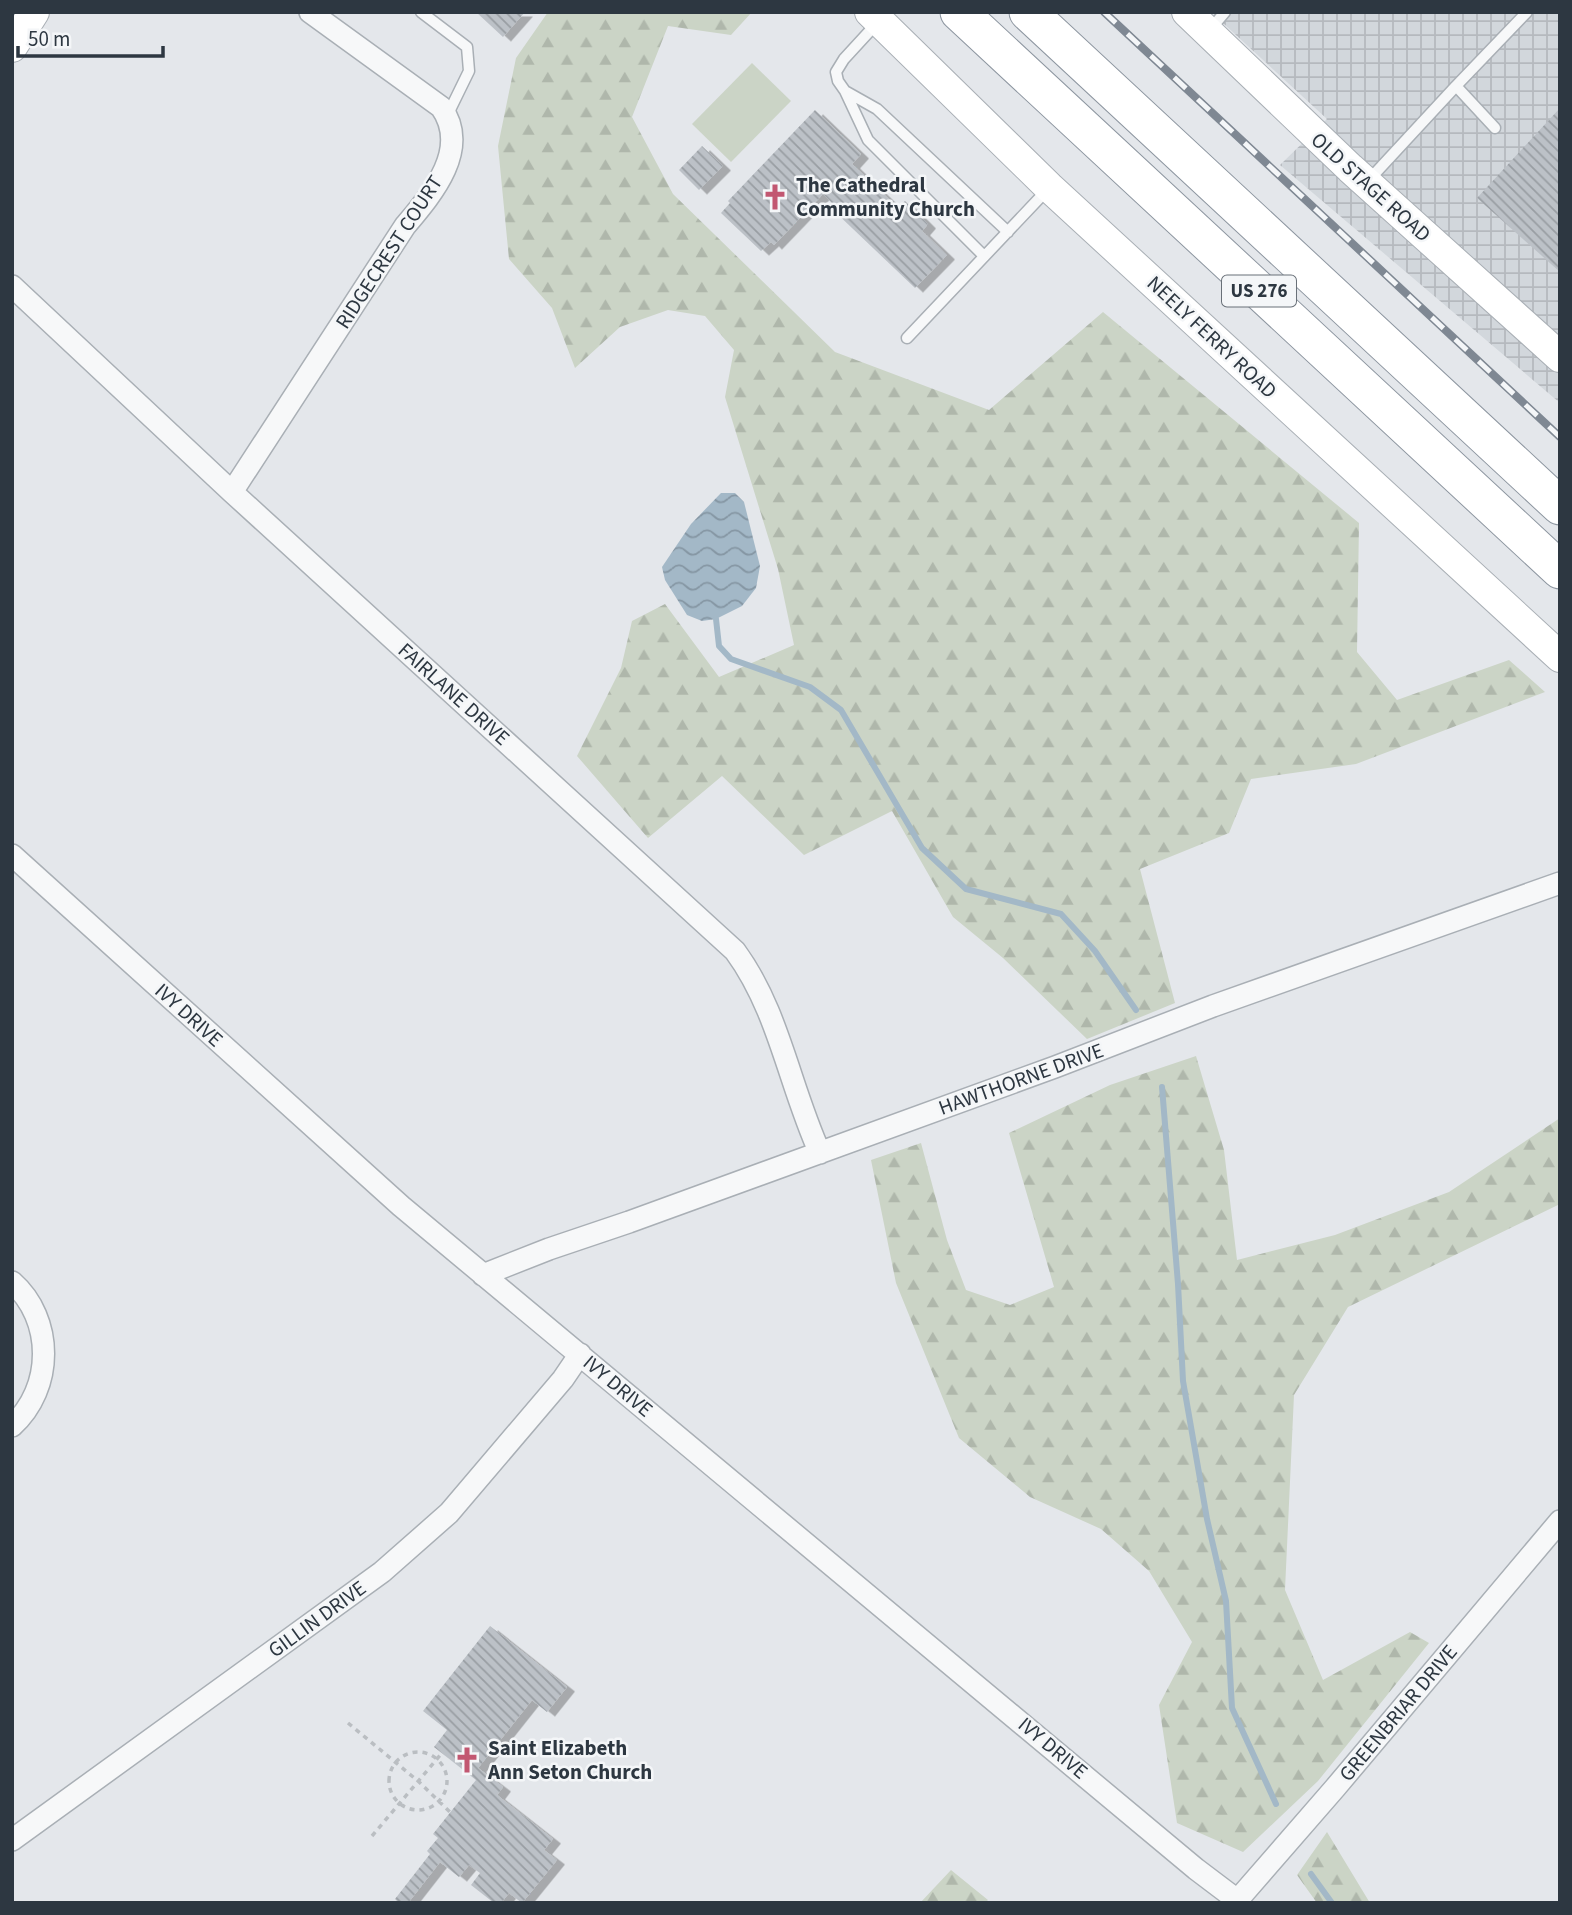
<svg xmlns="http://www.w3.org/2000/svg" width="1572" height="1915" font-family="'Source Sans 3',sans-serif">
	<defs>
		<pattern id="industrial-grid" width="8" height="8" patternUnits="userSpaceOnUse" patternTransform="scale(1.75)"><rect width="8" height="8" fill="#d2d7dc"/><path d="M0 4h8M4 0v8" fill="none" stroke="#b5b9be"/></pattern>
		<pattern id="forest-firs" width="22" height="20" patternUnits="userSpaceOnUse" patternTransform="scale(1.75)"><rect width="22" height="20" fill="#cbd4c6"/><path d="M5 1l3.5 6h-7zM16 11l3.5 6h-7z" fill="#afb7ab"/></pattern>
		<pattern id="water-waves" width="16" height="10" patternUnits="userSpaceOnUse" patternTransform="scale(1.75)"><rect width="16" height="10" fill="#a3b8c7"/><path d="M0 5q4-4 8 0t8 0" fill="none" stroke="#8596a3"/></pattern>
		<pattern id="building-back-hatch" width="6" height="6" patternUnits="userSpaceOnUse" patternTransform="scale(1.75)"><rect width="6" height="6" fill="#bcc1c7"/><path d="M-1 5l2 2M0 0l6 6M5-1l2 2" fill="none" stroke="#999ea3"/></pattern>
		<filter id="shadow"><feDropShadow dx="8" dy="4.5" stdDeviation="0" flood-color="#0004"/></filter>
	</defs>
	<rect width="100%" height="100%" fill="#e4e7eb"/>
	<path fill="url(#industrial-grid)" d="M1211 12H1560V403L1280 165 1327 119Z"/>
	<path fill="url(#forest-firs)" d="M548 12H752L731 35 668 26 632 117 673 194 835 352 989 410 1103 312 1359 523 1357 652 1397 700 1509 660 1545 692 1356 764 1251 779 1229 833 1140 869 1175 1003 1087 1039 1003 958 953 917 892 811 804 855 722 776 648 838 577 756 621 668 632 621 665 604 719 677 794 645 778 569 725 397 734 350 705 316 668 310 620 327 575 368 552 308 509 259 498 146 516 58Z
		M1196 1056 1224 1150 1237 1260 1335 1235 1449 1192 1560 1118V1204L1348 1307 1294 1395 1285 1590 1323 1680 1410 1632 1429 1643 1318 1781 1243 1852 1177 1823 1159 1705 1192 1642 1149 1571 1101 1529 1030 1497 959 1438 896 1283 871 1160 921 1143 947 1240 966 1290 1010 1305 1054 1287 1009 1133 1110 1085Z
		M1327 1832 1370 1903H1317L1297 1875Z
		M951 1870 988 1900 985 1903H920Z"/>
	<path fill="#cbd4c6" d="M752 63 791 101 731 162 692 124Z"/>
	<path fill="url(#water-waves)" d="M721 493H735L744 502 760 566 756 588 742 606 716 619 702 621 687 615 665 580 662 567 691 524Z"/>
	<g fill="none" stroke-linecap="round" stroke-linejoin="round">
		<path stroke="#a3b8c7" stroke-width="6" d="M716 619 719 646 731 659 810 687 841 710 922 848 966 889 1061 914 1095 951 1136 1010
			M1162 1087 1178 1284 1183 1381 1207 1519 1226 1601 1232 1708 1276 1804
			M1311 1874 1332 1903"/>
	</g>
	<path fill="url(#building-back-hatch)" filter="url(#shadow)" d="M476 12H525L503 37Z
		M1560 108V272L1477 198Z
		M815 110 861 154 852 164 898 208 905 201 928 224 922 231 947 255 915 288 831 208 834 205 823 194 774 245 771 242 761 251 721 213 730 203 728 201Z
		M702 146 723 166 699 190 679 170Z
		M490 1626 567 1687 547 1712 532 1700 478 1768 503 1787 497 1795 553 1839 544 1850 557 1860 522 1903 509 1893 501 1903H494L471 1885 480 1873 469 1865 459 1877 440 1862 408 1903H399L395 1899 430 1854 427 1851 438 1838 433 1834 476 1780 434 1747 447 1730 423 1711Z"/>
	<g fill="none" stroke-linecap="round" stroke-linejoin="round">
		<g stroke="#a9afb5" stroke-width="13">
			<path id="lane" d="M421 12 467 47 469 71 447 116
				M878 22 844 59 836 72 838 81 845 91 868 140 984 256
				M1209 31 1225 12
				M1456 86 1527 12
				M845 91 877 109 1008 232
				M1368 181 1456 86 1495 128
				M907 338 1049 188"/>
		</g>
		<g stroke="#a9afb5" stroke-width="24">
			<path id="street" d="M12 286 232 492 735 951C779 1011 789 1085 820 1153
				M232 492 405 226C432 194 471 149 441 107L310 12
				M12 855 401 1206 1196 1869 1237 1900
				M483 1275 549 1249 629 1222 1055 1067 1213 1006 1560 883
				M12 1282C54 1319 54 1388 12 1426
				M12 1840 382 1572 449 1513 563 1379 580 1354
				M1235 1903 1335 1788 1560 1521"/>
		</g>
		<g stroke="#a9afb5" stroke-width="32">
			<path id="secondary" d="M870 12 1049 187 1560 657
				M1187 12 1350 168 1560 357
				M12 47 34 12"/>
		</g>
		<g stroke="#8d96a0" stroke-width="39">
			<path id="highway" d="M959 12 1560 570
				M1028 12 1560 506"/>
		</g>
		<path stroke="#babec2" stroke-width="3.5" stroke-dasharray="5 5" stroke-linecap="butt" d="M348 1723 418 1781 450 1812
			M389 1781a29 29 0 1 1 58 0a29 29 0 1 1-58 0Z
			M372 1836 442 1753"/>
		<use href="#lane" stroke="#f7f8f9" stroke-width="10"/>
		<use href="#street" stroke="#f7f8f9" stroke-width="21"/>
		<use href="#secondary" stroke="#fff" stroke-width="30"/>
		<use href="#highway" stroke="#fff" stroke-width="37"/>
		<g stroke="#7f8893" stroke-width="8">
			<path id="rail" d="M1104 12 1560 437"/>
		</g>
		<use href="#rail" stroke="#f4f6f8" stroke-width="5" stroke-dasharray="16" stroke-linecap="butt"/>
	</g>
	<defs>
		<g id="church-bare" transform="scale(2.1)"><path d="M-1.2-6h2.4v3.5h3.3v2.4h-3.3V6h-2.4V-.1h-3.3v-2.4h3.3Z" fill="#c25771" stroke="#f4f6f8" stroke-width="2.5" paint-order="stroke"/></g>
	</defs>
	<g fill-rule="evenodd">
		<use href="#church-bare" x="775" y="197"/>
		<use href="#church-bare" x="467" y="1760"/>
	</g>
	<g text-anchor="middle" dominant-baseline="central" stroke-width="5" stroke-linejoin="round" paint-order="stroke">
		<rect fill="#f4f6f8" stroke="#697078" stroke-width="2" x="1222" y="275.5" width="74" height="31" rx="5"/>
		<g font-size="19" font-weight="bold" fill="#2d3741">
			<text x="1259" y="291">US 276</text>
		</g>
		<g font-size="21" font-weight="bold" fill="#2d3741" stroke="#f4f6f8" text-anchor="start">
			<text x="796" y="185">The Cathedral<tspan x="796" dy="24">Community Church</tspan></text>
			<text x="488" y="1748">Saint Elizabeth<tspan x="488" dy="24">Ann Seton Church</tspan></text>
		</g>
		<g font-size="21" fill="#2d3741" stroke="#f4f6f8">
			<text transform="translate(1371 187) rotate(42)">OLD STAGE ROAD</text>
			<text transform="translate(389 252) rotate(-57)">RIDGECREST COURT</text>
			<text transform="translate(1212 337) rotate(43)">NEELY FERRY ROAD</text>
			<text transform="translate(454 694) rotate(42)">FAIRLANE DRIVE</text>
			<text transform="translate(189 1015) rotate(42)">IVY DRIVE</text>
			<text transform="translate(1021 1079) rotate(-20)">HAWTHORNE DRIVE</text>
			<text transform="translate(618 1386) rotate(40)">IVY DRIVE</text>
			<text transform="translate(317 1619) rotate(-36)">GILLIN DRIVE</text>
			<text transform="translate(1398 1713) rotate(-50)">GREENBRIAR DRIVE</text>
			<text transform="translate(1053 1748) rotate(40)">IVY DRIVE</text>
		</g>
	</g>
	<rect width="1572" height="1915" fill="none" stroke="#2d3741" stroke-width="28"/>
	<path d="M18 46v10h145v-10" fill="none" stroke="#2d3741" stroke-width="3.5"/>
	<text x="28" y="46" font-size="21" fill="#2d3741" stroke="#f4f6f8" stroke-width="5" paint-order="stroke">50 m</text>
</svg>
